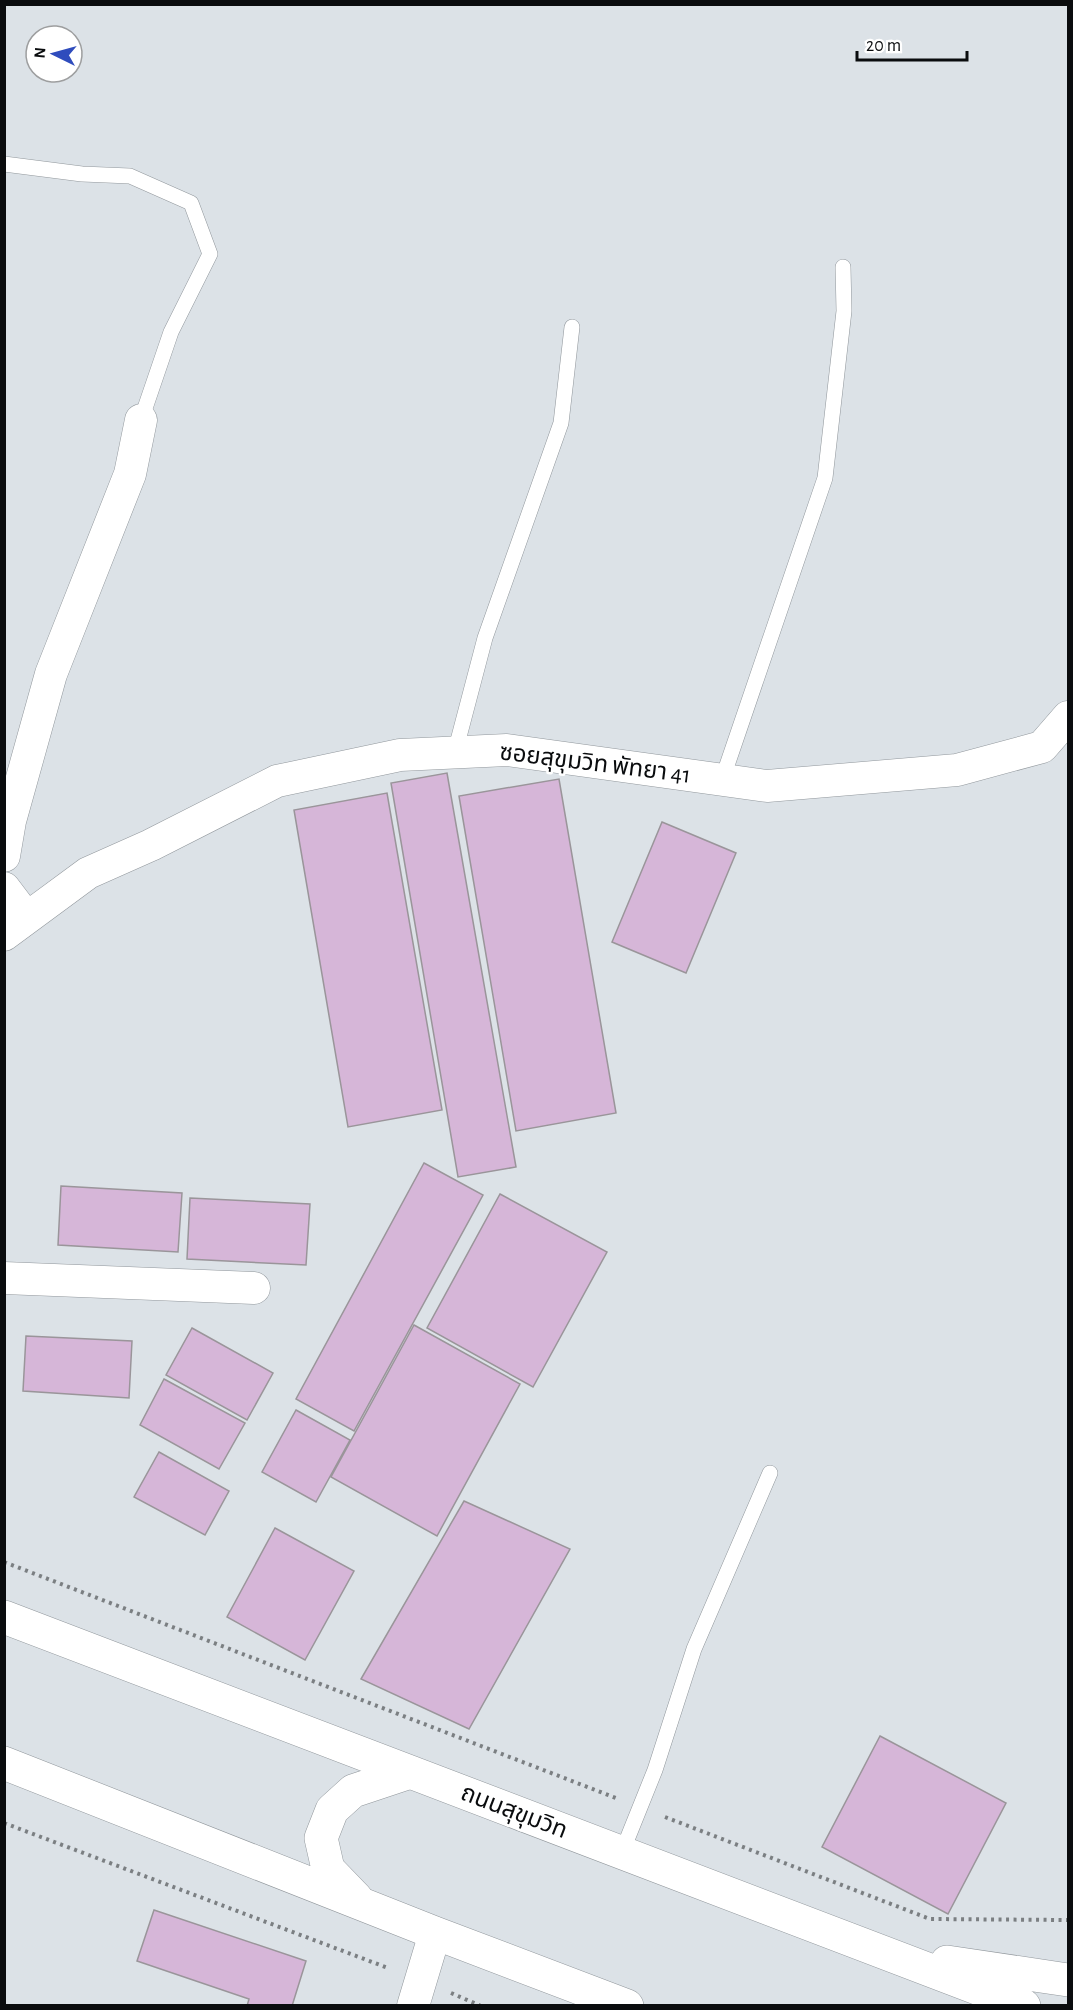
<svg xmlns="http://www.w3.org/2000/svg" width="1073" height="2010" font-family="'Alegreya Sans','Noto Sans Thai',sans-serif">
	<rect width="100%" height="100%" fill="#dce2e7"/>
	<path fill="#d6b6d8" stroke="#9a959a" stroke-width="1.5" d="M447 773 516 1167 458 1177 391 783Z
		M559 779 616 1113 516 1131 459 796Z
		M387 793 442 1110 348 1127 294 810Z
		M662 822 736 853 686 973 612 942Z
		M424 1163 483 1195 354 1431 296 1399Z
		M61 1186 182 1193 178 1252 58 1245Z
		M500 1194 607 1252 533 1387 427 1328Z
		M190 1198 310 1204 306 1265 187 1259Z
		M414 1325 520 1384 437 1536 331 1477Z
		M192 1328 273 1373 247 1420 166 1375Z
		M26 1336 132 1341 129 1398 23 1391Z
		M164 1379 245 1423 219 1469 140 1425Z
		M296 1410 350 1440 316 1502 262 1472Z
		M159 1452 229 1491 205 1535 134 1497Z
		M464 1501 570 1549 469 1729 361 1679Z
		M275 1528 354 1571 305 1660 227 1617Z
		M880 1736 1006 1803 948 1914 822 1847Z
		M154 1910 306 1961 292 2006H247L249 1999 137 1961Z"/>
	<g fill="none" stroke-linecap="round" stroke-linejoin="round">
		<g stroke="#91979c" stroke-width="16">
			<path id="lane" d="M4 164 82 174 130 176 191 203 210 254 171 332 141 420
				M455 752 485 638 561 423 572 327
				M722 780 825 478 844 311 843 267
				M622 1852 655 1770 694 1649 770 1473"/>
		</g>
		<g stroke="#91979c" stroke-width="33">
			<path id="street" d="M4 856 10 821 51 674 130 474 141 420
				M4 888 26 917
				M4 935 88 873 151 845 277 781 400 755 507 750 767 786 957 770 1042 747 1068 717
				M4 1278 254 1288
				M413 2006 435 1933"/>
		</g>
		<g stroke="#91979c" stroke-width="34">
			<path id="highway" d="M4 1617 1024 2006
				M4 1763 435 1933 627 2006
				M356 1898 328 1869 321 1838 332 1810 353 1791 410 1772
				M947 1962 1068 1980"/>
		</g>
		<path stroke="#7b7f82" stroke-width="4" stroke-dasharray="3 4.5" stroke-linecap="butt" d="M4 1562 616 1798
			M665 1817 930 1919 1068 1920
			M4 1823 388 1968
			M451 1993 481 2006"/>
		<use href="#lane" stroke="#fff" stroke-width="15"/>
		<use href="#street" stroke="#fff" stroke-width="32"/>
		<use href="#highway" stroke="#fff" stroke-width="33"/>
	</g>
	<g text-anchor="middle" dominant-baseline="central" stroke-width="5" stroke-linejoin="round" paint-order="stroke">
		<g font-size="24" fill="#0a0c0e" stroke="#fff">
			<text transform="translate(595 764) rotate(7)">ซอยสุขุมวิท พัทยา 41</text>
			<text transform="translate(514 1812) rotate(21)">ถนนสุขุมวิท</text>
		</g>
	</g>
	<rect width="1073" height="2010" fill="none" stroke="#0a0c0e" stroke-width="12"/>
	<g transform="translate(54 54) rotate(275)"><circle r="28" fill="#ffffff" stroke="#9d9e9f" stroke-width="1.5"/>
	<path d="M0-4.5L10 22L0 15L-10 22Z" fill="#2f4cbd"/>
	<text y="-9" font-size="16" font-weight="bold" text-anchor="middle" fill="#0a0c0e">N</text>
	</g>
	<path d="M857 51v9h110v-9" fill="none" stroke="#0a0c0e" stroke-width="3"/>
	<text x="866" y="51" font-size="18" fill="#0a0c0e" stroke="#ffffff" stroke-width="4.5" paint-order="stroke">20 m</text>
</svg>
